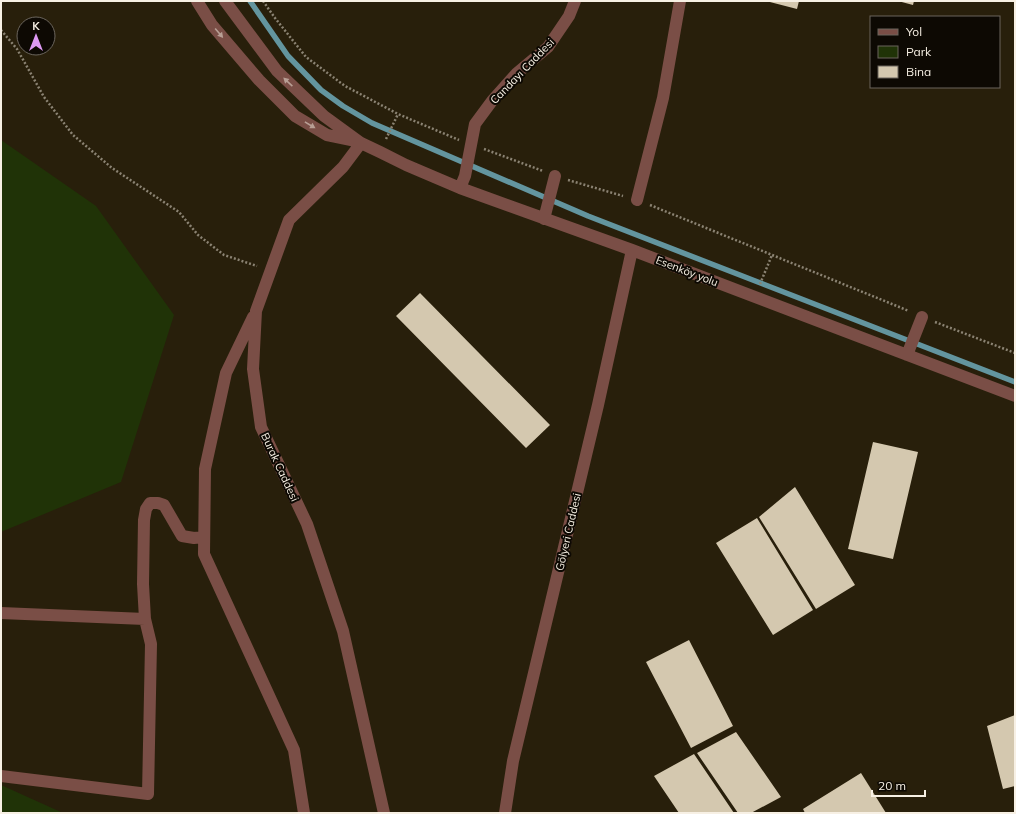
<svg xmlns="http://www.w3.org/2000/svg" width="1016" height="814" font-family="Mulish,sans-serif">
	<rect width="100%" height="100%" fill="#281f0b"/>
	<path fill="#203307" d="M1 140 96 206 174 315 121 482 1 532Z
		M1 785 63 813H1Z"/>
	<g fill="none" stroke-linecap="round" stroke-linejoin="round">
		<path stroke="#63959f" stroke-width="5.5" d="M250 1 288 56 321 90 343 106 372 123 588 216 1015 382"/>
	</g>
	<path fill="#d4c8af" d="M766 1H799L797 9Z
		M898 1H914L913 5Z
		M420 293 550 425 526 448 396 316Z
		M873 442 918 452 893 559 848 549Z
		M795 487 855 585 816 609 759 517Z
		M757 518 813 610 773 635 716 543Z
		M689 640 733 726 691 748 646 662Z
		M1015 715V786L1003 789 987 726Z
		M736 732 781 797 751 813H738L697 753Z
		M694 754 734 813H679L654 776Z
		M861 773 886 813H805L803 809Z"/>
	<g fill="none" stroke-linecap="round" stroke-linejoin="round">
		<path stroke="#8b8373" stroke-width="2.5" stroke-dasharray="2 2" stroke-linecap="butt" d="M263 1 275 18 306 57 345 86 398 114 459 140
			M1 30 17 49 44 97 73 135 112 168 179 212 198 235 224 255 257 266
			M386 139 398 114
			M484 149 543 171
			M568 180 623 196
			M650 205 909 311
			M760 284 772 255
			M935 322 1015 353"/>
		<path stroke="#7a4e46" stroke-width="12" d="M197 1 212 25 259 80 295 116 327 135 356 141
			M225 1 277 71 324 116 361 143 380 152 406 165 460 188 632 250 1015 396
			M361 143 343 167 289 220 256 311 253 369 261 427 307 524 343 631 384 813
			M460 188 465 176 475 124 492 101 517 73 548 47 569 16 575 1
			M637 200 663 98 680 1
			M544 219 555 176
			M253 317 226 373 205 469 204 554 294 750 304 813
			M907 355 922 317
			M1 613 145 619
			M1 776 148 794 151 644 145 619 143 584 144 520 146 509 150 503H158L164 505 182 536 194 538 204 537
			M505 813 513 761 598 405 632 250"/>
	</g>
	<defs><path id="oneway-solid" d="M-6-.8H1V-3.2L6.5 0L1 3.2V.8H-6Z"/></defs>
	<g fill="#b89f95">
		<use href="#oneway-solid" transform="translate(219 33) rotate(50)"/>
		<use href="#oneway-solid" transform="translate(288 82) rotate(-137)"/>
		<use href="#oneway-solid" transform="translate(310 125) rotate(31)"/>
	</g>
	<g text-anchor="middle" dominant-baseline="central" stroke-width="4" stroke-linejoin="round" paint-order="stroke">
		<g font-size="11" fill="#f7f0e4" stroke="#0d0903">
			<text transform="translate(522 71) rotate(-46)">Candayı Caddesi</text>
			<text transform="translate(687 271) rotate(21)">Esenköy yolu</text>
			<text transform="translate(280 467) rotate(65)">Burak Caddesi</text>
			<text transform="translate(568 532) rotate(-77)">Gölyeri Caddesi</text>
		</g>
	</g>
	<rect width="1016" height="814" fill="none" stroke="#f7f0e4" stroke-width="4"/>
	<rect x="870" y="16" width="130" height="72" fill="#0d0903" stroke="#6b655d"/>
	<rect x="878" y="29" width="20" height="6" fill="#7a4e46" stroke="#6b655d"/>
	<text x="906" y="36" font-size="12" fill="#f7f0e4">Yol</text>
	<rect x="878" y="46" width="20" height="12" fill="#203307" stroke="#6b655d"/>
	<text x="906" y="56" font-size="12" fill="#f7f0e4">Park</text>
	<rect x="878" y="66" width="20" height="12" fill="#d4c8af" stroke="#6b655d"/>
	<text x="906" y="76" font-size="12" fill="#f7f0e4">Bina</text>
	<g transform="translate(36 36)"><circle r="19" fill="#0d0903" stroke="#6b655d"/>
	<path d="M0-3L7 15L0 10L-7 15Z" fill="#dd99f3"/>
	<text y="-6" font-size="11" font-weight="bold" text-anchor="middle" fill="#f7f0e4">K</text>
	</g>
	<path d="M872 790v6h53v-6" fill="none" stroke="#f7f0e4" stroke-width="2"/>
	<text x="878" y="790" font-size="12" fill="#f7f0e4" stroke="#0d0903" stroke-width="3" paint-order="stroke">20 m</text>
</svg>
